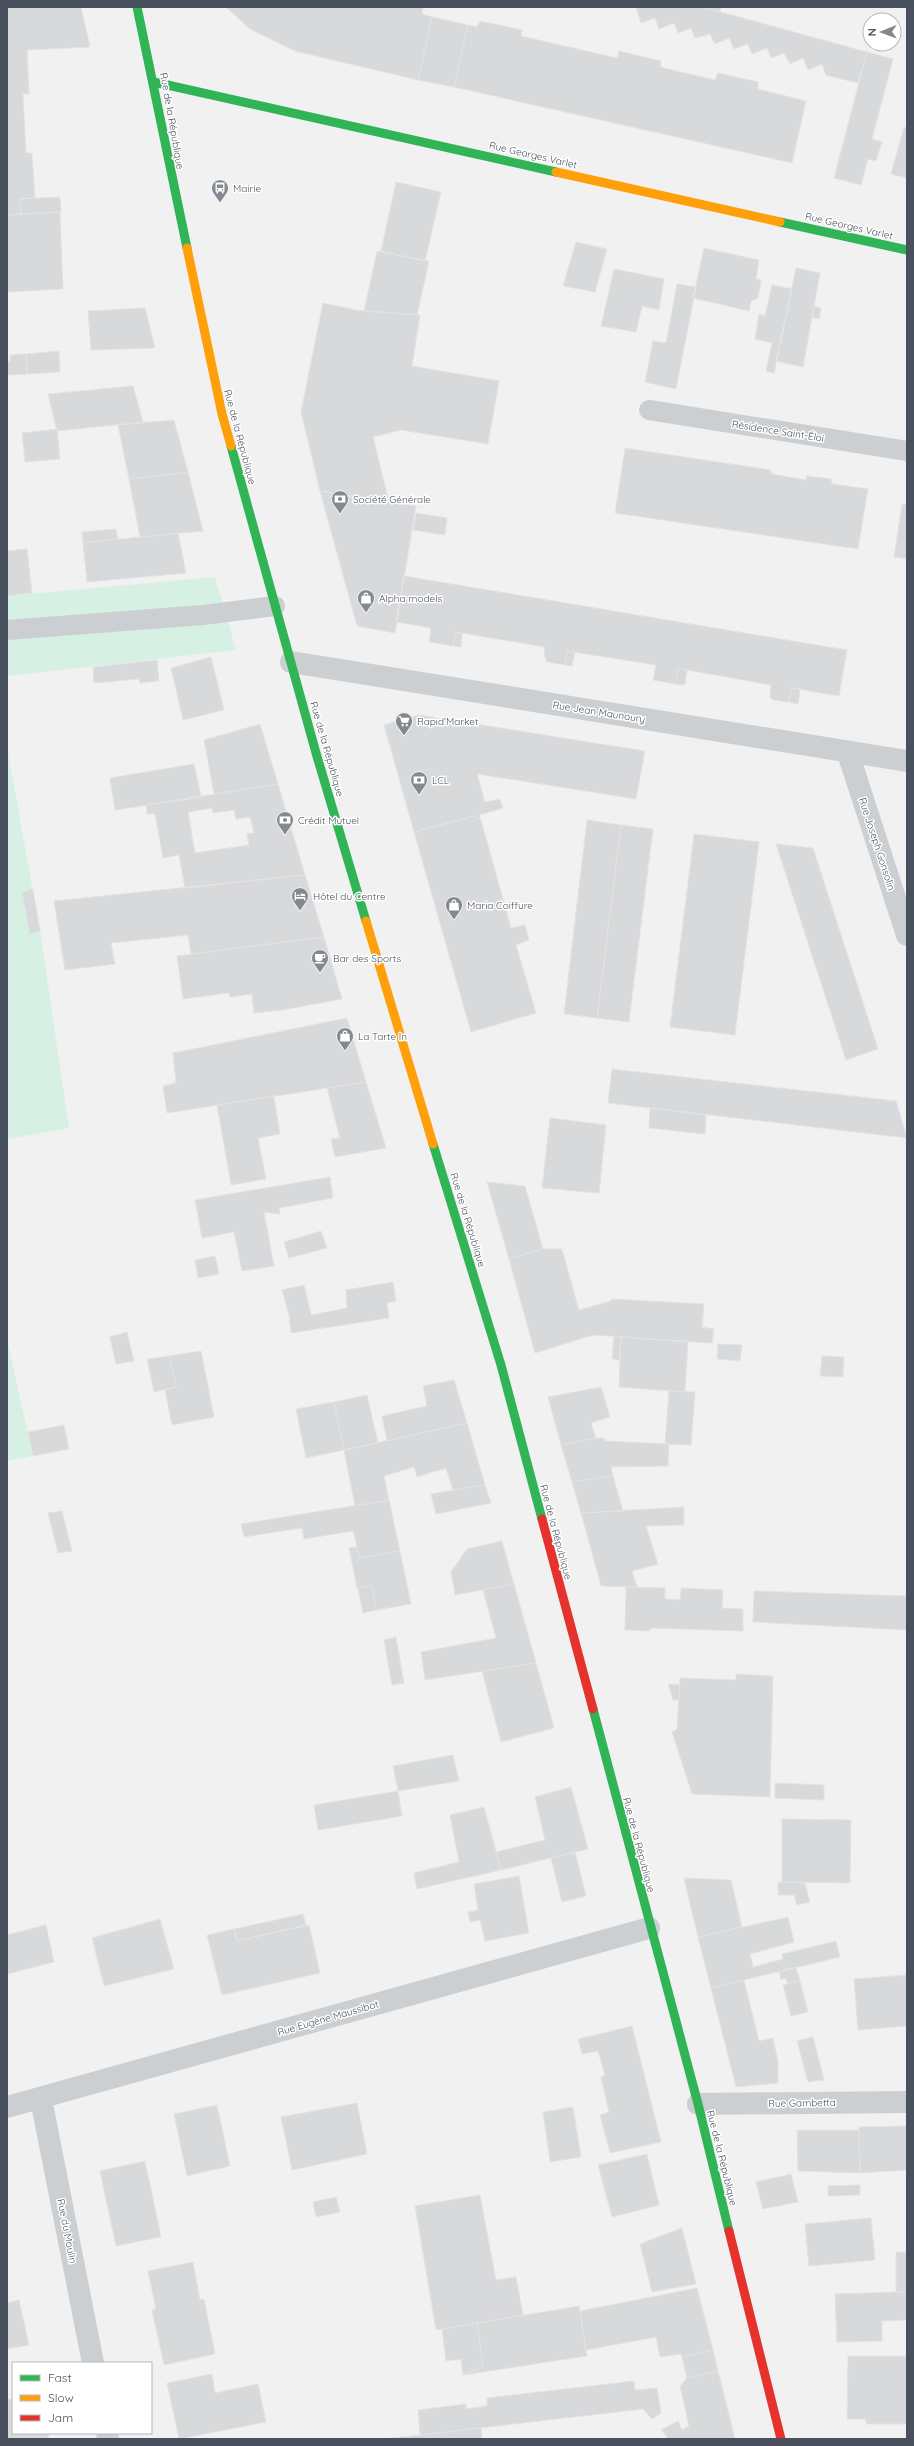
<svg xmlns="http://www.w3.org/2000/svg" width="914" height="2446" font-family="Quicksand,sans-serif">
	<rect width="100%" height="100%" fill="#f1f1f1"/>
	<path fill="#d6f0e3" d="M215 577 236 650 7 676V596Z
		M7 747 40 931 69 1128 7 1139Z
		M7 1340 33 1456 7 1461Z"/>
	<path fill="#d8d9db" stroke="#e2e3e4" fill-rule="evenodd" d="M7 7H81L90 47 27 50 29 94H23L26 153H32L35 198 20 199 21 214 7 215Z
		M226 7H417L423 8 422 14 432 17 418 80 295 51 250 29Z
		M636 7H703L867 52 858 83 826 75 822 64 808 70 803 58 790 64 784 53 771 58 767 48 752 54 748 44 734 49 729 38 715 44 710 34 695 38 691 28 678 33 674 23 659 29 655 18 641 23Z
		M703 7H721L720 12Z
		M432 17 468 25 454 87 418 80Z
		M480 21 522 30 521 36 617 58 619 51 661 61 660 67 715 80 718 73 758 82V89L806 101 792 163 454 87 468 25 477 27Z
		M867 52 893 59 872 139 882 142 876 161 868 159 861 185 834 178Z
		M904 127 907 128V178L891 174Z
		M396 182 441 192 425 261 381 251Z
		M60 197 61 212 21 214 20 199Z
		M60 212 63 289 7 292V215Z
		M576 242 607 249 595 292 563 286Z
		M704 248 759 260 756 279 761 280 758 298 751 301 749 311 693 298Z
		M377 251 429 261 417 315 364 311Z
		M796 268 820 273 803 367 776 361Z
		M614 269 664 279 659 310 642 306 636 332 601 326Z
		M677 284 696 287 676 389 645 382 653 341 666 343Z
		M772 285 792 289 774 373 766 371 772 343 755 339 759 314 765 316Z
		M323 303 356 310 420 315 412 366 499 381 488 444 401 430 373 437 389 502 320 491 301 412Z
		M814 306 821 308 819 319 811 317Z
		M145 308 155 348 91 350 88 311Z
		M59 351 60 372 27 374 26 354Z
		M26 354 27 374 7 375V362H10V355Z
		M133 386 143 422 57 431 48 394Z
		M174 420 188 472 129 479 118 425Z
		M57 429 60 459 25 462 22 433Z
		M625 448 771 470 772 474 806 480 807 476 831 479 832 484 868 489 858 549 615 513Z
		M188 472 203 531 140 537 129 479Z
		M320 491 416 506 395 633 357 626Z
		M902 504 907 505V559L894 557Z
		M416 513 447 518 445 535 413 530Z
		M116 529 118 539 83 543 82 532Z
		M178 533 186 573 87 582 83 543Z
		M27 549 32 593 7 596V551Z
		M404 576 847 650 839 696 791 688 789 702 773 700 770 697 771 685 687 670 678 669 675 684 653 680 656 665 567 651 565 665 547 662 544 655 545 647 455 632 453 646 429 642 431 628 396 622Z
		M455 632 462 634 461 647 453 646Z
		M567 651 575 652 572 666 565 665Z
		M211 657 224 710 183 720 171 668Z
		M157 660 159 681 140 683 139 679 94 683 93 667Z
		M678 669 687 670 685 685 675 684Z
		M791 688 800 689 798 704 789 702Z
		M419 715 645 751 636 799 477 774 485 802 500 799 503 808 479 815 481 820 474 816 414 832 384 725Z
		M260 724 278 784 214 794 204 740Z
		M194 764 201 797 115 810 110 778Z
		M278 784 305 875 185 888 179 855 163 858 155 814H147L146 805ZM212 808 213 813 234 810 236 819 250 817 254 833 247 834 249 845 195 853 188 812Z
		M474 816 481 820 511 928 525 925 529 940 516 945 536 1013 471 1032 414 832Z
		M587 820 621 825 597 1018 564 1014Z
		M621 825 653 829 629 1022 597 1018Z
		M694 834 759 842 735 1035 670 1027Z
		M776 844 813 848 878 1049 846 1060Z
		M305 875 324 937 191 954 188 935 111 943 115 964 65 970 54 901Z
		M33 889 40 931 30 934 22 892Z
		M324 937 342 999 282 1010 254 1013 252 994 230 997 229 993 183 999 177 956Z
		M347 1018 366 1082 167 1113 163 1086 176 1083 173 1053Z
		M612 1069 896 1101 907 1138 608 1103Z
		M366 1082 386 1148 335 1157 331 1139 340 1138 327 1088Z
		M274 1096 280 1134 258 1138 266 1179 231 1185 217 1105Z
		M650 1108 706 1115 705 1134 649 1128Z
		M550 1118 606 1125 599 1193 542 1188Z
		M330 1177 333 1198 279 1208 280 1214 264 1212 274 1266 242 1271 234 1232 202 1238 195 1200Z
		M487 1182 525 1186 543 1249 509 1259Z
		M321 1231 327 1248 289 1258 284 1242Z
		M543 1249H562L579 1310 611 1301 612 1299 704 1304 702 1327 714 1329 712 1343 593 1335 535 1353 509 1259Z
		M215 1256 219 1274 198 1278 195 1260Z
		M393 1282 396 1301 387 1303 389 1318 291 1333 289 1315 282 1290 304 1285 311 1315 347 1308 346 1290Z
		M127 1332 134 1361 116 1364 110 1337Z
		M614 1336 621 1337 619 1360 612 1359Z
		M621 1337 688 1342 685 1392 619 1387Z
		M718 1344 742 1345 740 1361 717 1359Z
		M201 1351 214 1417 172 1425 165 1390 176 1387 169 1356Z
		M169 1356 176 1387 154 1392 147 1359Z
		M822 1356 844 1357 843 1377 820 1376Z
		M454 1380 467 1423 387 1441 382 1416 427 1406 423 1386Z
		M601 1387 610 1417 591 1423 596 1438 561 1445 548 1397Z
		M669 1391 695 1392 691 1445 665 1444Z
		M367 1395 378 1443 344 1450 334 1402Z
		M334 1402 344 1450 306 1458 296 1409Z
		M467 1423 485 1485 453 1490 446 1468 417 1477 414 1467 384 1476 389 1500 355 1506 344 1450Z
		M64 1425 69 1449 33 1456 28 1432Z
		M596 1438H604L605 1441 669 1444 668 1466 611 1467 613 1476 572 1482 561 1445Z
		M613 1476 623 1511 581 1513 572 1482Z
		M485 1485 491 1503 436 1514 431 1494Z
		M389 1500 400 1551 360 1558 353 1531 304 1539 302 1528 244 1537 241 1524Z
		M684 1507V1525L646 1526 658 1564 632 1571 637 1587 601 1586 581 1513Z
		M62 1511 72 1551 58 1553 48 1513Z
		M502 1541 514 1584 455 1595 451 1572 467 1549Z
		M357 1547 360 1558 400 1551 411 1604 376 1610 372 1585 357 1588 349 1548Z
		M514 1584 536 1663 425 1680 421 1652 496 1638 483 1590Z
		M372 1585 376 1610 363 1613 358 1588Z
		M626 1587 665 1588V1599L680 1600 681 1588 723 1590 722 1608 743 1609V1631L651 1628 649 1631 625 1630Z
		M754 1591 907 1596V1630L753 1622Z
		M396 1637 404 1683 392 1685 384 1640Z
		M536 1663 554 1728 501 1742 482 1671Z
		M736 1674 773 1676 770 1797 692 1794 672 1732 677 1729 680 1678 736 1680Z
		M668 1684 680 1685 679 1700H673Z
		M453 1755 459 1781 398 1791 393 1766Z
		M775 1783 824 1785V1800L775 1798Z
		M571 1787 588 1849 501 1870 496 1852 545 1840 535 1797Z
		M398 1791 402 1816 318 1830 314 1805Z
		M484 1807 501 1870 417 1889 414 1873 459 1862 450 1815Z
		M782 1819 851 1820 850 1883 782 1882Z
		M575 1852 586 1896 562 1902 551 1858Z
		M519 1876 529 1933 485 1941 480 1920 470 1922 468 1912 478 1910 474 1884Z
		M684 1878 731 1880 742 1927 698 1937Z
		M778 1882 805 1883 810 1902 797 1905 794 1895H778Z
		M303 1914 306 1925 237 1941 234 1929Z
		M788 1917 794 1942 750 1954 753 1967 783 1959 782 1954 836 1941 840 1957 711 1988 698 1937Z
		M160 1919 174 1969 104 1986 92 1938Z
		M46 1925 54 1962 7 1974V1935Z
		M309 1925 320 1973 222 1995 207 1935 234 1929 237 1941Z
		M796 1967 800 1981 788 1984 786 1978 781 1980 779 1971Z
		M907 1975V2026L858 2030 854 1979Z
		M744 1980 759 2041 773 2038 778 2062V2083L736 2087 711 1988Z
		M800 1981 808 2012 791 2016 783 1985Z
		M632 2026 661 2142 610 2153 600 2115 609 2112 601 2077 605 2075 598 2051 582 2054 578 2039Z
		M813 2037 824 2080 808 2082 797 2041Z
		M357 2103 367 2154 292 2170 281 2117Z
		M217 2105 230 2166 187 2176 174 2114Z
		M573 2107 581 2157 550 2162 543 2112Z
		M907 2126V2170L860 2173 859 2127Z
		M797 2130H859L860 2173 798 2171Z
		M647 2154 659 2205 612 2217 598 2165Z
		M145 2161 161 2237 116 2246 100 2171Z
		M791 2174 798 2202 763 2209 756 2182Z
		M860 2185V2195L828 2196V2186Z
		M480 2195 496 2280 516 2277 523 2315 436 2330 415 2206Z
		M336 2197 340 2212 316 2217 313 2202Z
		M871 2218 875 2260 809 2266 805 2224Z
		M682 2228 696 2284 652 2292 640 2244Z
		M896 2252H907V2292H896Z
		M193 2262 200 2300 204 2299 215 2354 164 2365 152 2310 156 2309 148 2271Z
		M697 2288 713 2350 682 2357 681 2354 660 2357 656 2337 586 2350 580 2311Z
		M896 2292H907V2320L882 2321V2341L837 2342 835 2294Z
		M19 2300 29 2345 7 2349V2303Z
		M579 2306 587 2356 463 2375 483 2366 477 2323Z
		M477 2323 483 2366 463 2375 461 2359 446 2361 442 2329Z
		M713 2350 718 2371 687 2378 682 2357Z
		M848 2356H907V2424H867L865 2419H847Z
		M718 2371 735 2439H669L661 2430 678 2421 682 2430 689 2426 680 2386 687 2378Z
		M212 2374 215 2393 258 2384 266 2422 179 2439 167 2383Z
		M634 2381 635 2390 657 2388 661 2413 652 2419 643 2409 420 2435 418 2410 466 2404V2409L487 2406V2398Z
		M13 2398V2433H48L49 2439H7V2400Z
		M481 2428 482 2439H382L420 2435Z"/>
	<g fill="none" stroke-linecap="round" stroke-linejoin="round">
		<path stroke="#cccfd2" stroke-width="20" d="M649 410 907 451
			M7 630 203 615 275 606"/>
		<path stroke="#cccfd2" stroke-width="22" d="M291 662 907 761
			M848 753 907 935
			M41 2099 93 2363
			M698 2104 907 2102
			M7 2107 649 1928
			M107 2433 108 2439"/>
		<path stroke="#30b455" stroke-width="9" d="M137 7 187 248
			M154 82 556 172
			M780 222 907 250
			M231 446 316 753 366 921
			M433 1144 501 1365 542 1519
			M593 1709 698 2104 729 2231"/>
		<path stroke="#ff9f0a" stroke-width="9" d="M556 172 780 222
			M187 248 222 414 231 446
			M366 921 433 1144"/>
		<path stroke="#e5322d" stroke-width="9" d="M542 1519 593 1709
			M729 2231 781 2439"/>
	</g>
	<defs>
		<g id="bus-pin" transform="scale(0.9)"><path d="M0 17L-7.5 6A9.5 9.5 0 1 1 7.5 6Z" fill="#838991" stroke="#fff"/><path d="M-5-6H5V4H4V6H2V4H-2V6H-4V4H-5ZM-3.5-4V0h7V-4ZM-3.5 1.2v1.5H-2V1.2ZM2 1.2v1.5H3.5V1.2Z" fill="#fff"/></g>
		<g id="bank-pin" transform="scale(0.9)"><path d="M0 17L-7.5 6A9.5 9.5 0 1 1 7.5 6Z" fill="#838991" stroke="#fff"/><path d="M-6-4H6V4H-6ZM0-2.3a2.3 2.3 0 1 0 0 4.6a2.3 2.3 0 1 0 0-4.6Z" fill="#fff"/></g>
		<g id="shop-pin" transform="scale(0.9)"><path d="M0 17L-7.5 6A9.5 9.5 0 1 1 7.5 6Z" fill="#838991" stroke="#fff"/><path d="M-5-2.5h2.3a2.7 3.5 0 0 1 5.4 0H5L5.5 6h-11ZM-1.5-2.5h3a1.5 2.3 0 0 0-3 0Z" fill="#fff"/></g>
		<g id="supermarket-pin" transform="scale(0.9)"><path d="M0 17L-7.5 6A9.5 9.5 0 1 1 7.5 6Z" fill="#838991" stroke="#fff"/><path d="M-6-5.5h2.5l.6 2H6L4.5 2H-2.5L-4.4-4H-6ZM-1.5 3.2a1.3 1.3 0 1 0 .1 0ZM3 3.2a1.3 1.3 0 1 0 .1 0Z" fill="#fff"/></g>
		<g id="hotel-pin" transform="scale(0.9)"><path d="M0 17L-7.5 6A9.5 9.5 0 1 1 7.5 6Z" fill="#838991" stroke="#fff"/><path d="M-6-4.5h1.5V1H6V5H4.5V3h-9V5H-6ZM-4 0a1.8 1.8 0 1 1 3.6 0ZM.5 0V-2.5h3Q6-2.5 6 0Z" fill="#fff"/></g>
		<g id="cafe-pin" transform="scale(0.9)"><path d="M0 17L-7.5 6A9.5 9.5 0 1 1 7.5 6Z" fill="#838991" stroke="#fff"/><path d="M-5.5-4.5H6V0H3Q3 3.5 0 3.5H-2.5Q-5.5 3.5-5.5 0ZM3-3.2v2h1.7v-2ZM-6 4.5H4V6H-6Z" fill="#fff"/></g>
	</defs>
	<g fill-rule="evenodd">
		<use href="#bus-pin" x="220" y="188"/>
		<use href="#bank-pin" x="340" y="499"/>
		<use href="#shop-pin" x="366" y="598"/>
		<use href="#supermarket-pin" x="404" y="721"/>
		<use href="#bank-pin" x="419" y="780"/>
		<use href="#bank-pin" x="285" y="820"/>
		<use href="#hotel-pin" x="300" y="896"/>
		<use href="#shop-pin" x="454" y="905"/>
		<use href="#cafe-pin" x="320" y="958"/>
		<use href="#shop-pin" x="345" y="1036"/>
	</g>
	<g text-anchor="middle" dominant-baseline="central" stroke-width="3" stroke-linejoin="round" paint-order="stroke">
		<g font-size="10" fill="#48515d" stroke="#fff">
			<text transform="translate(172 121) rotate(80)">Rue de la République</text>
			<text transform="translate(533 155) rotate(13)">Rue Georges Varlet</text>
			<text transform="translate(849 226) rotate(13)">Rue Georges Varlet</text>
			<text transform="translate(778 431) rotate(9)">Résidence Saint-Éloi</text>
			<text transform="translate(240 437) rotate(75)">Rue de la République</text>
			<text transform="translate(599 712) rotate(9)">Rue Jean Maunoury</text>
			<text transform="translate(327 749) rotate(74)">Rue de la République</text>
			<text transform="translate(877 844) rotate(72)">Rue Joseph Gonsolin</text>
			<text transform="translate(468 1220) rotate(73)">Rue de la République</text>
			<text transform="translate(556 1532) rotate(75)">Rue de la République</text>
			<text transform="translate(639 1845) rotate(75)">Rue de la République</text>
			<text transform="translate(328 2018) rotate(-16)">Rue Eugène Maussibot</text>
			<text transform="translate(802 2103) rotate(-1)">Rue Gambetta</text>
			<text transform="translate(722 2158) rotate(76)">Rue de la République</text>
			<text transform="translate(67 2231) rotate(79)">Rue du Moulin</text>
		</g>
		<g font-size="10" fill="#48515d" stroke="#fff" text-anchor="start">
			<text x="233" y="188">Mairie</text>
			<text x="353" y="499">Société Générale</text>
			<text x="379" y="598">Alpha models</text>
			<text x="417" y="721">Rapid'Market</text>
			<text x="432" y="780">LCL</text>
			<text x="298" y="820">Crédit Mutuel</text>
			<text x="313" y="896">Hôtel du Centre</text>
			<text x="467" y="905">Maria Coiffure</text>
			<text x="333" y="958">Bar des Sports</text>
			<text x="358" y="1036">La Tarte In</text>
		</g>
	</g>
	<rect width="914" height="2446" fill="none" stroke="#48515d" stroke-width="16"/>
	<rect x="12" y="2362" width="140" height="72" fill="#ffffff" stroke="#b6b9be"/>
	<rect x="20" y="2375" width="20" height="6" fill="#30b455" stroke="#b6b9be"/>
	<text x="48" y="2382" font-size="12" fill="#48515d">Fast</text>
	<rect x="20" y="2395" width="20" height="6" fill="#ff9f0a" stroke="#b6b9be"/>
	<text x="48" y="2402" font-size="12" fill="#48515d">Slow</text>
	<rect x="20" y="2415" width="20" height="6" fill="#e5322d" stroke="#b6b9be"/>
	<text x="48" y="2422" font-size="12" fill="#48515d">Jam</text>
	<g transform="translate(882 32) rotate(269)"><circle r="19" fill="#ffffff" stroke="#b6b9be"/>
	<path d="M0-3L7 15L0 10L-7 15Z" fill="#838991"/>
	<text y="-6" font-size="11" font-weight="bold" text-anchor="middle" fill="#48515d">N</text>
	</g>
</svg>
